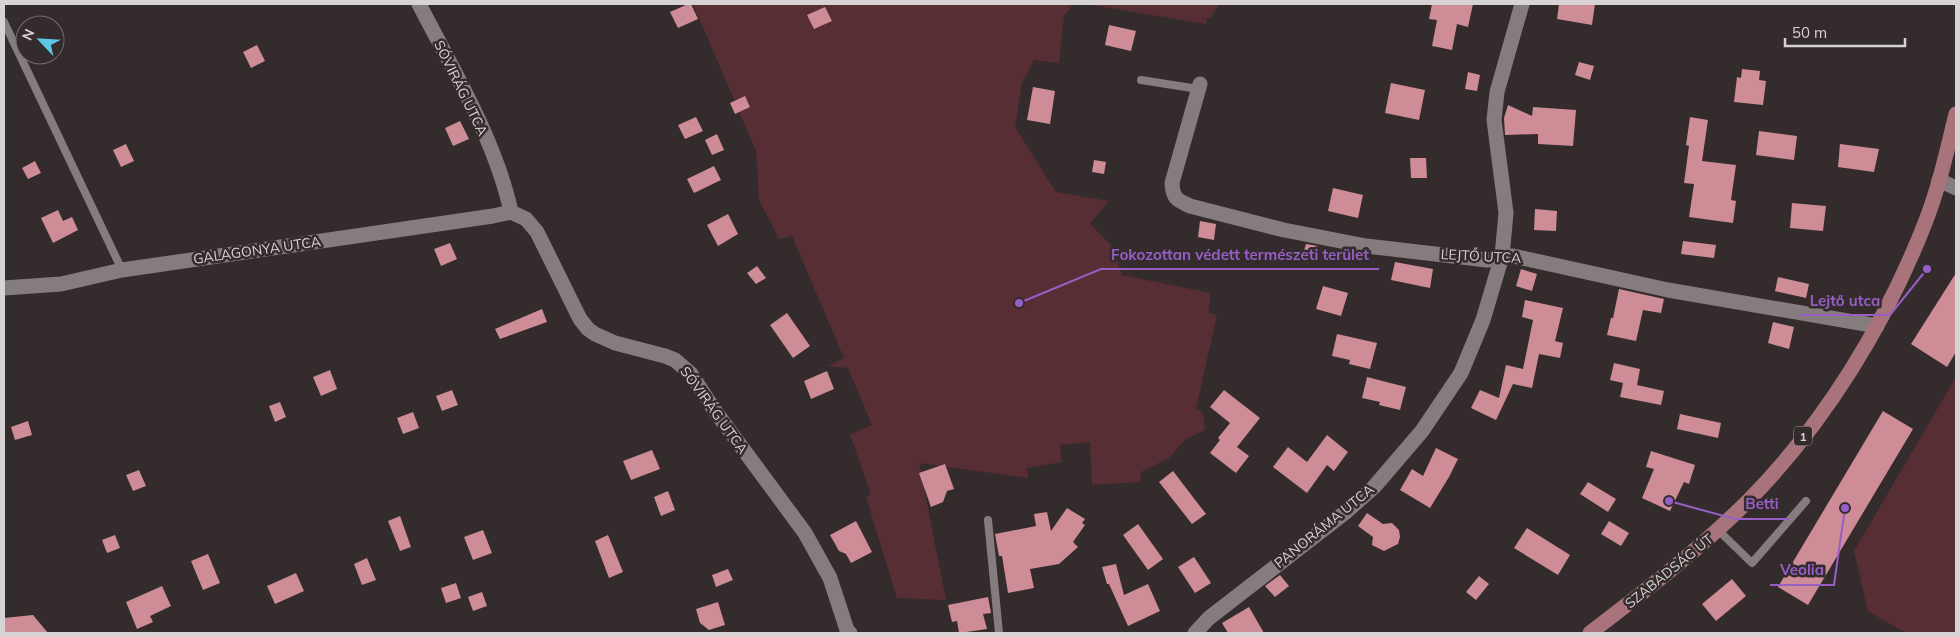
<svg xmlns="http://www.w3.org/2000/svg" width="1960" height="637" font-family="Mulish,sans-serif">
	<rect width="100%" height="100%" fill="#332b2c"/>
	<path fill="#582e35" d="M693 4H1073L1064 16 1059 63 1034 60 1022 83 1015 127 1056 192 1109 201 1090 224 1112 246 1122 275 1211 293 1208 313 1217 315 1196 409 1203 413 1205 430 1186 439 1169 458 1141 472 1140 482 1092 485 1090 442 1060 445 1062 462 1027 468 1028 478 919 463 946 600 897 598 866 497 871 494 850 435 872 425 848 368 828 366 844 358 792 236 779 239 759 200 756 151Z
		M1086 4H1219L1210 19 1207 18 1206 24Z
		M1956 377V633H1906L1868 611 1854 551Z"/>
	<path fill="#ce8c96" d="M688 4H691L698 19 678 28 670 12Z
		M1432 4H1473L1468 27 1457 24 1452 50 1432 46 1437 20 1429 19Z
		M1559 4H1595L1592 25 1557 19Z
		M825 7 832 21 814 29 807 15Z
		M1109 25 1136 31 1131 51 1105 45Z
		M257 45 265 61 251 68 243 52Z
		M1579 62 1594 66 1590 80 1575 75Z
		M1742 69 1760 71 1759 80 1766 81 1763 105 1734 102 1737 77 1741 78Z
		M1468 72 1480 75 1477 91 1465 89Z
		M1391 83 1425 90 1419 120 1385 113Z
		M1033 87 1055 91 1050 124 1027 120Z
		M745 96 750 107 735 114 730 103Z
		M1508 105 1532 116 1533 107 1576 110 1573 146 1538 144V134L1505 135 1504 118Z
		M696 117 703 131 685 139 678 125Z
		M1690 117 1708 120 1702 161 1736 165 1731 200 1736 201 1733 223 1689 217 1694 184 1684 183 1689 146 1686 145Z
		M460 121 469 139 453 146 445 128Z
		M1759 131 1797 136 1794 160 1756 155Z
		M717 134 724 150 712 155 705 140Z
		M126 144 134 161 121 167 113 150Z
		M1840 144 1879 149 1874 172 1838 167Z
		M1410 158H1426L1427 178H1411Z
		M1094 160 1106 162 1104 174 1092 172Z
		M35 161 41 173 28 179 22 168Z
		M714 166 721 180 694 193 687 179Z
		M1333 188 1363 195 1358 218 1328 211Z
		M1792 203 1826 206 1823 231 1790 228Z
		M1535 209 1557 211 1556 231 1534 230Z
		M58 210 63 221 72 217 78 230 53 243 41 218Z
		M728 214 738 234 718 246 707 225Z
		M1200 221 1216 224 1214 240 1198 237Z
		M1683 241 1716 245 1714 258 1681 254Z
		M450 243 457 259 441 266 434 249Z
		M1306 244 1318 246 1316 256 1303 254Z
		M1395 262 1433 269 1430 288 1391 280Z
		M757 266 766 278 756 284 747 273Z
		M1521 269 1537 274 1532 291 1516 286Z
		M1956 273V352L1947 367 1911 344Z
		M1778 277 1809 284 1806 298 1775 291Z
		M1323 286 1348 293 1341 316 1316 309Z
		M1619 289 1664 299 1661 313 1643 310 1636 341 1607 335 1611 318H1613Z
		M1525 300 1563 308 1555 341 1563 343 1560 358 1539 354 1532 388 1513 384 1496 420 1471 408 1480 390 1499 398 1506 365 1523 369 1533 320 1522 317Z
		M542 309 547 322 500 339 495 329Z
		M787 313 810 346 793 358 770 325Z
		M1773 322 1794 327 1789 349 1768 343Z
		M1337 334 1377 343 1370 369 1349 364 1350 360 1332 356Z
		M1614 363 1640 369 1637 385 1664 391 1661 405 1620 397 1623 383 1610 380Z
		M330 370 337 389 321 396 313 377Z
		M827 371 834 389 811 399 804 381Z
		M1367 377 1406 387 1400 410 1379 405 1380 402 1362 398Z
		M452 390 458 405 442 411 436 396Z
		M1224 390 1260 418 1237 447 1249 456 1236 473 1210 453 1220 440 1218 438 1230 423 1210 407Z
		M280 402 286 417 275 422 269 406Z
		M1883 411 1913 429 1808 605 1778 587Z
		M413 412 419 428 403 434 397 418Z
		M1680 414 1721 423 1718 438 1677 429Z
		M28 421 32 435 15 440 11 427Z
		M1327 435 1348 452 1334 471 1327 465 1307 493 1273 467 1288 447 1307 462Z
		M1436 448 1458 459 1449 477 1430 508 1400 490 1412 469 1423 476Z
		M652 450 660 469 631 480 623 461Z
		M1651 451 1695 465 1689 484 1684 482 1670 511 1642 498 1654 469 1646 467Z
		M945 464 954 489 947 491 943 502 931 507 919 473Z
		M139 470 146 486 133 491 126 475Z
		M1173 471 1206 514 1192 524 1159 482Z
		M1588 482 1616 499 1608 512 1580 494Z
		M668 491 675 510 661 516 654 497Z
		M1067 508 1085 519 1082 523 1085 525 1073 542 1078 547 1059 564 1030 569 1034 588 1008 593 1002 556H999L995 534 1036 526 1034 514 1047 512 1051 531Z
		M1367 513 1383 524 1392 523 1399 530 1400 537 1398 544 1384 551 1372 545 1373 537 1358 526Z
		M400 516 411 547 400 551 388 521Z
		M856 521 872 552 851 563 846 554 839 551 830 535Z
		M1609 521 1629 533 1621 546 1601 534Z
		M1138 524 1163 559 1148 570 1123 535Z
		M1527 528 1570 555 1558 575 1514 548Z
		M483 530 492 553 473 560 464 537Z
		M115 535 120 548 107 553 102 540Z
		M608 535 623 572 609 578 595 541Z
		M208 554 220 583 203 590 191 561Z
		M1194 557 1211 583 1195 593 1178 567Z
		M367 558 376 580 362 585 354 564Z
		M1116 564 1124 595 1148 584 1160 611 1128 626 1109 584H1107L1102 567Z
		M728 569 733 580 716 587 712 575Z
		M296 573 304 591 275 604 267 586Z
		M1280 575 1289 586 1275 597 1265 586Z
		M1479 576 1489 584 1476 600 1466 592Z
		M1732 579 1746 596 1716 621 1702 604Z
		M456 583 461 598 446 603 441 588Z
		M162 586 171 606 150 616 153 622 137 629 126 602Z
		M482 592 487 606 473 611 468 597Z
		M988 597 991 613 983 614 987 629 959 633 957 621 952 622 948 605Z
		M718 602 725 625 709 630 700 623 696 609Z
		M1249 607 1264 633H1228L1222 623Z
		M33 615 48 633H4V618Z"/>
	<g fill="none" stroke-linecap="round" stroke-linejoin="round">
		<path stroke="#857c7d" stroke-width="8" d="M4 22 122 270
			M1141 80 1198 89
			M988 520 999 633
			M1718 530 1752 563 1806 501"/>
		<path stroke="#857c7d" stroke-width="15" d="M419 4C452 68 496 141 511 212L526 219 537 232 580 319 588 329 595 334 615 343 665 356 675 360 691 374 715 411 805 533 830 578 847 630 850 633
			M1200 84 1172 183C1173 199 1177 200 1190 206L1284 230 1366 246 1487 260 1513 256 1668 290 1877 326
			M1939 180 1956 188
			M4 288 61 284 122 270 493 216 511 212
			M1195 633 1209 618 1347 511 1374 487 1422 431 1461 373 1483 320 1502 256 1506 213 1494 120 1497 92 1522 4"/>
		<path stroke="#a9737c" stroke-width="15" d="M1590 633C1645 591 1700 549 1749 500 1825 423 1886 323 1925 223 1939 188 1947 150 1956 114"/>
	</g>
	<g text-anchor="middle" dominant-baseline="central" stroke-width="5" stroke-linejoin="round" paint-order="stroke">
		<rect fill="#332b2c" stroke="#a6a0a1" stroke-width="1" x="1794" y="426.5" width="18" height="19" rx="4"/>
		<g font-size="12" font-weight="bold" fill="#d7d2d3">
			<text x="1803" y="436">1</text>
		</g>
		<g font-size="14" fill="#d7d2d3" stroke="#332b2c">
			<text transform="translate(461 88) rotate(64)">SÓVIRÁG UTCA</text>
			<text transform="translate(257 250) rotate(-8)">GALAGONYA UTCA</text>
			<text transform="translate(1481 256) rotate(3)">LEJTŐ UTCA</text>
			<text transform="translate(714 410) rotate(54)">SÓVIRÁG UTCA</text>
			<text transform="translate(1324 526) rotate(-39)">PANORÁMA UTCA</text>
			<text transform="translate(1669 571) rotate(-39)">SZABADSÁG ÚT</text>
		</g>
	</g>
	<path fill="none" stroke="#975ec5" stroke-width="2" d="M1019 303L1101 269H1379M1927 269L1890 315H1799M1669 501L1735 519H1789M1845 508L1834 585H1770"/>
	<g fill="#975ec5" stroke="#332b2c" stroke-width="2">
		<circle cx="1019" cy="303" r="5"/>
		<circle cx="1927" cy="269" r="5"/>
		<circle cx="1669" cy="501" r="5"/>
		<circle cx="1845" cy="508" r="5"/>
	</g>
	<g font-size="15" text-anchor="middle" font-weight="bold" fill="#975ec5" stroke="#332b2c" stroke-width="5" stroke-linejoin="round" paint-order="stroke">
		<text x="1240" y="260">Fokozottan védett természeti terület</text>
		<text x="1845" y="306">Lejtő utca</text>
		<text x="1762" y="509">Betti</text>
		<text x="1802" y="575">Veolia</text>
	</g>
	<rect width="1960" height="637" fill="none" stroke="#d7d2d3" stroke-width="10"/>
	<g transform="translate(40 40) rotate(295)"><circle r="24" fill="#332b2c" stroke="#756e6f"/>
	<path d="M0-4L9 19L0 12L-9 19Z" fill="#5bc8e7"/>
	<text y="-8" font-size="14" font-weight="bold" text-anchor="middle" fill="#d7d2d3">N</text>
	</g>
	<path d="M1785 38v8h120v-8" fill="none" stroke="#d7d2d3" stroke-width="2.5"/>
	<text x="1792" y="38" font-size="15" fill="#d7d2d3" stroke="#332b2c" stroke-width="4" paint-order="stroke">50 m</text>
</svg>
